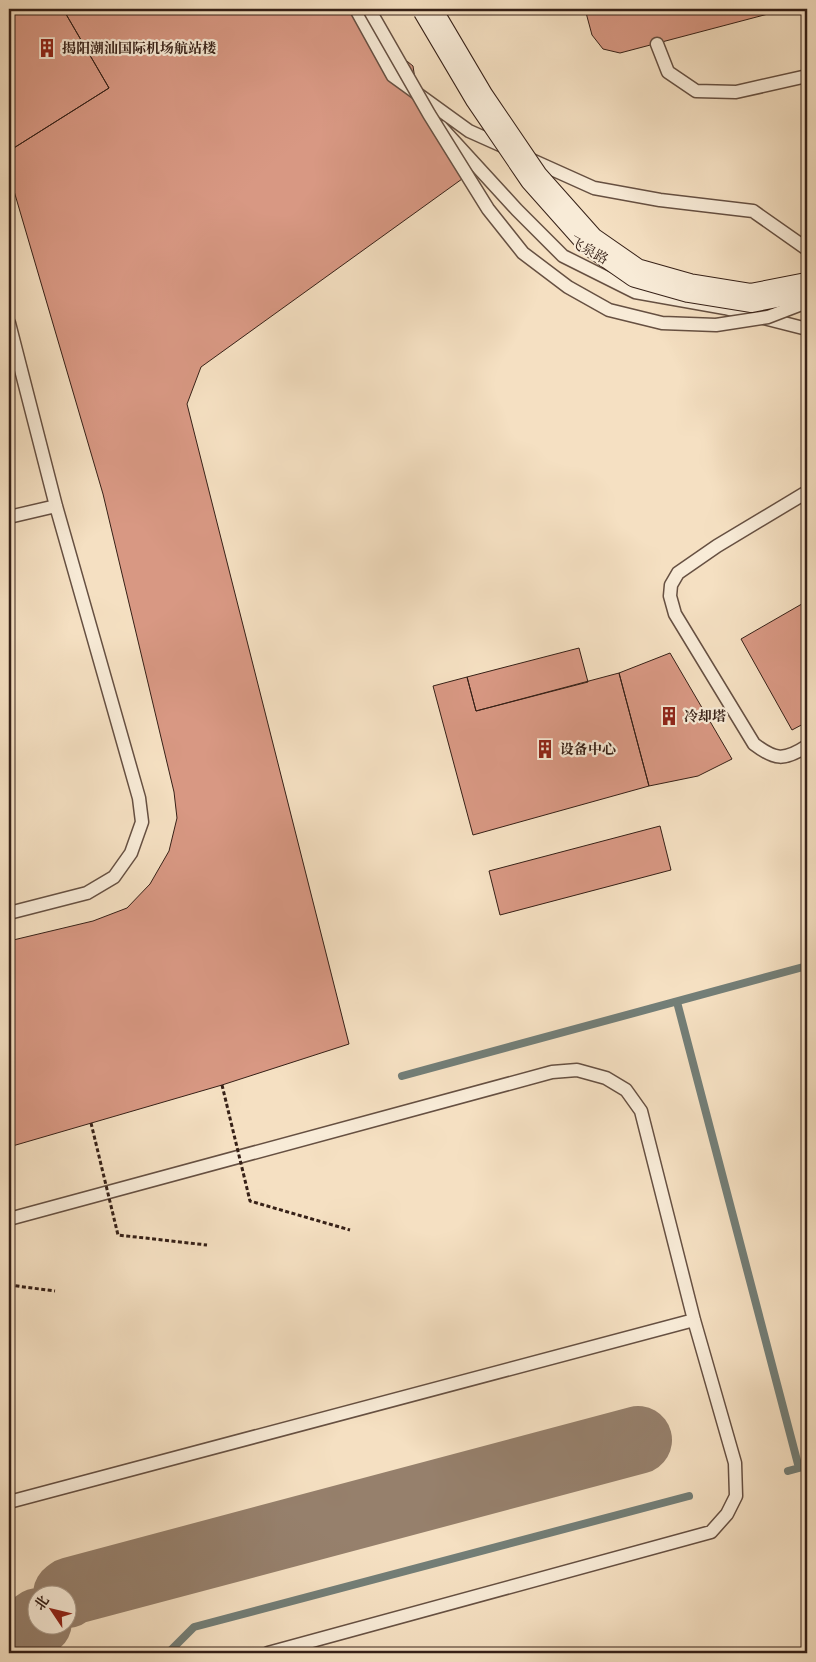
<svg xmlns="http://www.w3.org/2000/svg" width="816" height="1662" font-family="'Libre Caslon Text','Noto Serif SC',serif">
	<rect width="100%" height="100%" fill="#f5e0c2"/>
	<filter id="stains"><feTurbulence type="fractalNoise" baseFrequency=".004" numOctaves="4"/><feColorMatrix values="0 0 0 0 .2 0 0 0 0 .09 0 0 0 0 .02 0 0 0 .5 -.17"/></filter>
	<radialGradient id="worn" r=".72"><stop offset=".6" stop-color="#630" stop-opacity="0"/><stop offset="1" stop-color="#630" stop-opacity=".3"/></radialGradient>
	<g fill="none" stroke-linecap="round" stroke-linejoin="round">
		<path stroke="#737e77" stroke-width="8" d="M677 1002 799 1468 788 1471
			M402 1076 807 966
			M168 1653 194 1627 689 1496"/>
		<path stroke="#96806c" stroke-width="68" d="M67 1594 71 1591 638 1440
			M19 1653 24 1634 38 1622"/>
	</g>
	<path fill="#d89883" stroke="#362017" d="M9 9H63L109 88 9 151Z
		M63 9H356L381 40 413 66 418 99 449 153 462 179 201 367 187 404 349 1044 222 1085 9 1147V941L93 921 127 908 150 884 169 851 177 818 174 792 103 494 9 174V151L109 88Z
		M585 9H787L620 53 603 49 592 35Z
		M807 601V722L792 730 741 639Z
		M579 648 588 682 476 711 467 677Z
		M670 653 732 759 698 776 649 786 619 673Z
		M619 673 649 786 473 835 433 686 467 677 476 711Z
		M660 826 671 870 500 915 489 871Z"/>
	<g fill="none" stroke-linecap="round" stroke-linejoin="round">
		<g stroke="#665042" stroke-width="15">
			<path id="lane" d="M356 9 393 76 469 131 507 148
				M657 44 668 72 696 91 736 92 807 76
				M441 127 517 210 563 256 635 292 725 308 807 329
				M525 157 594 188 660 200 753 211 807 249
				M9 323 56 506 139 798 142 822 131 853 114 877 87 893 9 913
				M807 492 717 546 678 573 671 585 670 596 675 614 754 744C775 760 784 761 807 746
				M9 517 56 506
				M9 1219 552 1072 577 1070 606 1078 626 1090 641 1111 694 1320 735 1463 736 1496 727 1514 711 1532 268 1653
				M9 1502 694 1320"/>
		</g>
		<path stroke="#362017" stroke-width="3" stroke-dasharray="4 2.5" stroke-linecap="butt" d="M9 1285 55 1291"/>
		<use href="#lane" stroke="#f8ebd7" stroke-width="12"/>
		<g stroke="#665042" stroke-width="15" stroke-linecap="butt">
			<path id="lane-bridge" d="M369 9 429 114 488 209 523 253 568 287 609 310 662 323 716 325 768 317 807 302"/>
		</g>
		<g stroke="#362017" stroke-width="30" stroke-linecap="butt">
			<path id="secondary-bridge" d="M427 9 479 97 534 178 590 241 636 273 689 288 751 298 807 287"/>
		</g>
		<path stroke="#362017" stroke-width="3" stroke-dasharray="4 2.5" stroke-linecap="butt" d="M222 1085 250 1201 350 1230
			M91 1123 118 1235 207 1245"/>
		<use href="#lane-bridge" stroke="#f8ebd7" stroke-width="12"/>
		<use href="#secondary-bridge" stroke="#f8ebd7" stroke-width="28"/>
	</g>
	<defs>
		<g id="building-bare" transform="scale(1.5)"><path d="M-4-6H4V6H1V3H-1V6H-4ZM-2.5-4.3h1.7v1.8h-1.7ZM.8-4.3h1.7v1.8H.8ZM-2.5-1h1.7V.8h-1.7ZM.8-1h1.7V.8H.8Z" fill="#8f2418" stroke="#f8ebd7" stroke-width="2.5" paint-order="stroke"/></g>
	</defs>
	<g fill-rule="evenodd">
		<use href="#building-bare" x="47" y="48"/>
		<use href="#building-bare" x="669" y="716"/>
		<use href="#building-bare" x="545" y="749"/>
	</g>
	<g text-anchor="middle" dominant-baseline="central" stroke-width="4.5" stroke-linejoin="round" paint-order="stroke">
		<g font-size="14" font-weight="bold" fill="#362017" stroke="#f8ebd7" text-anchor="start">
			<text x="62" y="48">揭阳潮汕国际机场航站楼</text>
			<text x="684" y="716">冷却塔</text>
			<text x="560" y="749">设备中心</text>
		</g>
		<g font-size="14" fill="#362017" stroke="#f8ebd7">
			<text transform="translate(589 250) rotate(29)">飞泉路</text>
		</g>
	</g>
	<rect width="816" height="1662" fill="none" stroke="#f5e0c2" stroke-width="30"/>
	<rect x="10" y="10" width="796" height="1642" fill="none" stroke="#362017" stroke-width="2.5"/>
	<rect x="15" y="15" width="786" height="1632" fill="none" stroke="#362017"/>
	<g transform="translate(52 1610) rotate(305)"><circle r="24" fill="#f8ebd7" stroke="#aa9a8a"/>
	<path d="M0-4L9 19L0 12L-9 19Z" fill="#8f2418"/>
	<text y="-8" font-size="14" font-weight="bold" text-anchor="middle" fill="#362017">北</text>
	</g>
	<rect width="100%" height="100%" filter="url(#stains)"/>
	<rect width="100%" height="100%" fill="url(#worn)"/>
</svg>
